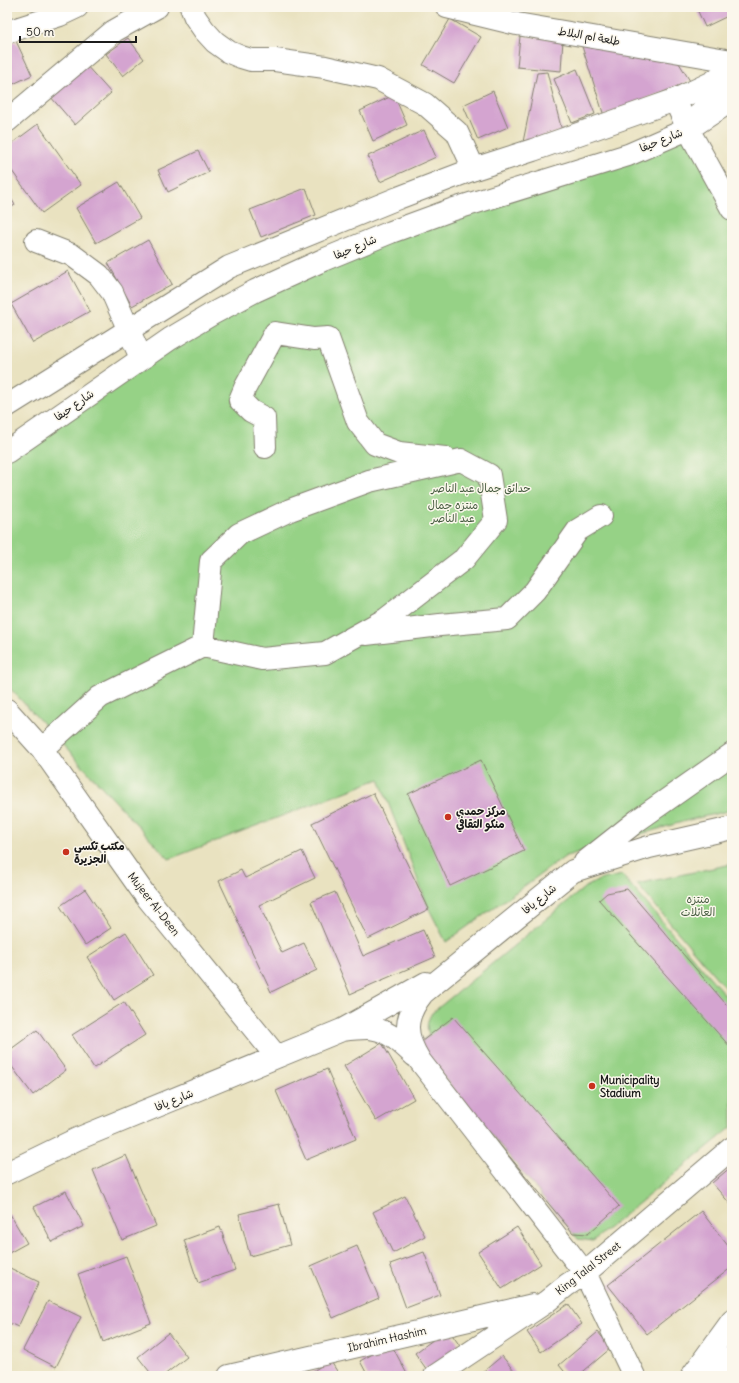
<svg xmlns="http://www.w3.org/2000/svg" width="739" height="1383" font-family="Delius,'Playpen Sans Arabic',sans-serif">
	<rect width="100%" height="100%" fill="#fbf7ec"/>
	<filter id="ink" filterUnits="userSpaceOnUse"><feTurbulence type="fractalNoise" baseFrequency=".025" numOctaves="2"/><feDisplacementMap in="SourceGraphic" scale="8" xChannelSelector="R" yChannelSelector="G"/><feConvolveMatrix kernelMatrix="1 2 1 2 8 2 1 2 1" color-interpolation-filters="sRGB"/></filter>
	<filter id="wash" filterUnits="userSpaceOnUse"><feTurbulence type="fractalNoise" baseFrequency=".012" numOctaves="4" result="noise"/><feDisplacementMap in="SourceGraphic" scale="16" xChannelSelector="R" yChannelSelector="G"/><feGaussianBlur stdDeviation="0.9" result="paint"/><feColorMatrix in="noise" values="0 0 0 0 0 0 0 0 0 0 0 0 0 0 0 0 0 1.4 0 .05"/><feComposite in="paint" operator="in"/></filter>
	<g filter="url(#wash)">
		<rect width="100%" height="100%" fill="#e9e2c0"/>
		<path fill="#96d286" stroke="#597751" d="M688 129 732 216V810L689 820 566 856 446 942 429 909 379 779 169 859 7 685V456L255 291Z
			M732 864V996L637 884Z
			M622 875 732 1003V1127L593 1241 578 1239 417 1045 429 1035C426 1026 427 1021 432 1013L584 888 599 880Z"/>
		<g id="blocks">
			<path fill="#d4a4d0" d="M696 7H732V14L705 27Z
				M450 19 481 37 454 83 423 65Z
				M520 36 563 39 561 71 517 67Z
				M128 38 144 59 123 76 106 54Z
				M580 40 679 63 690 81 604 116Z
				M16 41 32 75 7 87V45Z
				M85 64 111 93 75 125 50 96Z
				M577 69 595 114 572 123 554 79Z
				M547 72 562 131 523 142 537 73Z
				M493 91 508 127 478 140 463 105Z
				M394 95 407 125 373 141 360 111Z
				M38 124 81 185 42 213 7 164V147Z
				M424 130 436 157 380 182 368 156Z
				M198 151 209 172 168 192 158 170Z
				M119 182 140 218 96 243 76 208Z
				M306 188 316 215 261 237 250 210Z
				M7 192 15 205 7 210Z
				M148 240 172 284 132 306 108 263Z
				M68 271 90 311 33 343 11 304Z
				M481 760 524 851 450 886 408 794Z
				M373 793 429 909 368 939 312 823Z
				M302 851 315 878 259 905 282 953 304 943 317 970 271 992 219 881 241 870 245 878Z
				M85 889 111 928 85 945 60 906Z
				M627 889 732 1011V1049L599 900 607 893Z
				M335 892 363 956 423 930 435 957 350 994 311 902Z
				M126 932 153 975 114 1000 87 957Z
				M124 1002 145 1035 94 1068 72 1035Z
				M453 1017 619 1206 588 1234 573 1233 417 1045Z
				M37 1030 66 1070 33 1095 7 1060V1052Z
				M382 1043 414 1099 376 1121 344 1066Z
				M327 1069 356 1139 306 1160 276 1091Z
				M126 1155 156 1226 122 1240 93 1170Z
				M732 1166V1206L712 1183Z
				M66 1191 84 1226 52 1242 34 1207Z
				M405 1196 425 1236 393 1253 373 1212Z
				M279 1204 290 1245 250 1256 239 1214Z
				M701 1211 732 1251V1267L647 1334 608 1285Z
				M10 1214 27 1243 7 1254V1216Z
				M220 1227 235 1270 198 1283 184 1240Z
				M517 1227 541 1264 502 1289 478 1252Z
				M357 1246 379 1298 333 1318 311 1266Z
				M424 1252 440 1295 406 1308 390 1264Z
				M126 1256 151 1323 103 1342 78 1274Z
				M10 1268 39 1282 18 1327 7 1322V1274Z
				M48 1301 81 1317 56 1367 23 1350Z
				M568 1304 582 1324 541 1352 527 1332Z
				M448 1329 460 1346 427 1370 415 1353Z
				M598 1332 611 1348 578 1376H568L559 1365Z
				M168 1333 187 1357 163 1376H153L138 1357Z
				M391 1344 407 1374 404 1376H368L360 1361Z
				M502 1356 518 1376H478Z
				M330 1360 340 1376H306Z"/>
		</g>
	</g>
	<g filter="url(#ink)">
		<use href="#blocks" fill-opacity="0" stroke="#827f6e" stroke-width="1"/>
		<g fill="none" stroke-linecap="round" stroke-linejoin="round">
			<g stroke="#827f6e" stroke-width="24">
				<path id="minor" d="M191 7 195 17 204 30 215 42 229 52 241 57 251 60H275L325 67 378 79 425 104 457 132 474 169
					M447 7 517 24 732 61
					M7 32 60 15 77 7
					M675 100 688 129 732 209
					M7 121 114 31 157 7
					M690 127 732 70
					M36 241 72 255 99 275 112 292 141 358
					M265 447 264 418 251 411 240 400 245 388 275 333 314 339 328 338 358 422 375 444 399 453 445 458
					M366 634 440 625 507 619 535 591 578 530 601 516
					M7 710 42 749 145 895 277 1057
					M42 749 100 697 203 646 262 659 325 653 386 619 464 559 496 520 489 475 461 460 369 481 290 510 239 534 211 561 203 646
					M585 862 638 820 732 754
					M415 1056C402 1044 387 1028 367 1028 359 1028 350 1029 342 1030L426 983
					M7 1173 77 1139 342 1030
					M229 1376 533 1305
					M435 1376 546 1302 567 1285 585 1273 732 1148
					M634 1376 585 1273 420 1061C404 1035 403 1018 423 993L573 871 649 847 732 828
					M711 1376 732 1357"/>
			</g>
			<g stroke="#827f6e" stroke-width="24">
				<path id="major" d="M7 406 229 267 398 198 474 169 533 150 675 100 713 82 732 67
					M7 452 170 339 212 314 255 291 323 260 391 232 451 210 628 155 688 129 732 100
					M692 1376 732 1321"/>
			</g>
			<use href="#minor" stroke="#fff" stroke-width="22"/>
			<use href="#major" stroke="#fff" stroke-width="22"/>
		</g>
	</g>
	<g fill="#c8321e" stroke="#fbf7ec" stroke-width="1.5">
		<circle cx="448" cy="817" r="4"/>
		<circle cx="66" cy="852" r="4"/>
		<circle cx="592" cy="1086" r="4"/>
	</g>
	<g text-anchor="middle" dominant-baseline="central" stroke-width="3" stroke-linejoin="round" paint-order="stroke">
		<g font-size="11" fill="#1c1c1c" stroke="#fbf7ec">
			<text transform="translate(589 36) rotate(10)">طلعة ام البلاط</text>
			<text transform="translate(661 140) rotate(-22)">شارع حيفا</text>
			<text transform="translate(355 247) rotate(-23)">شارع حيفا</text>
			<text transform="translate(74 405) rotate(-35)">شارع حيفا</text>
			<text transform="translate(539 899) rotate(-39)">شارع يافا</text>
			<text transform="translate(154 904) rotate(52)">Mujeer Al-Deen</text>
			<text transform="translate(174 1100) rotate(-22)">شارع يافا</text>
			<text transform="translate(588 1268) rotate(-38)">King Talal Street</text>
			<text transform="translate(387 1339) rotate(-13)">Ibrahim Hashim</text>
		</g>
		<g font-size="11" fill="#475c41" stroke="#fbf7ec">
			<text x="481" y="488">حدائق جمال عبد الناصر</text>
			<text x="453" y="505">منتزه جمال<tspan x="453" dy="13">عبد الناصر</tspan></text>
			<text x="698" y="899">منتزه<tspan x="698" dy="13">العائلات</tspan></text>
		</g>
		<g font-size="11" font-weight="bold" fill="#1c1c1c" stroke="#fbf7ec" text-anchor="start">
			<text x="456" y="811">مركز حمدي<tspan x="456" dy="13">منكو الثقافي</tspan></text>
			<text x="74" y="846">مكتب تكسي<tspan x="74" dy="13">الجزيرة</tspan></text>
			<text x="600" y="1080">Municipality<tspan x="600" dy="13">Stadium</tspan></text>
		</g>
	</g>
	<rect width="739" height="1383" fill="none" stroke="#fbf7ec" stroke-width="24"/>
	<path d="M20 36v6h116v-6" fill="none" stroke="#1c1c1c" stroke-width="2"/>
	<text x="26" y="36" font-size="12" fill="#1c1c1c" stroke="#fbf7ec" stroke-width="3" paint-order="stroke">50 m</text>
</svg>
